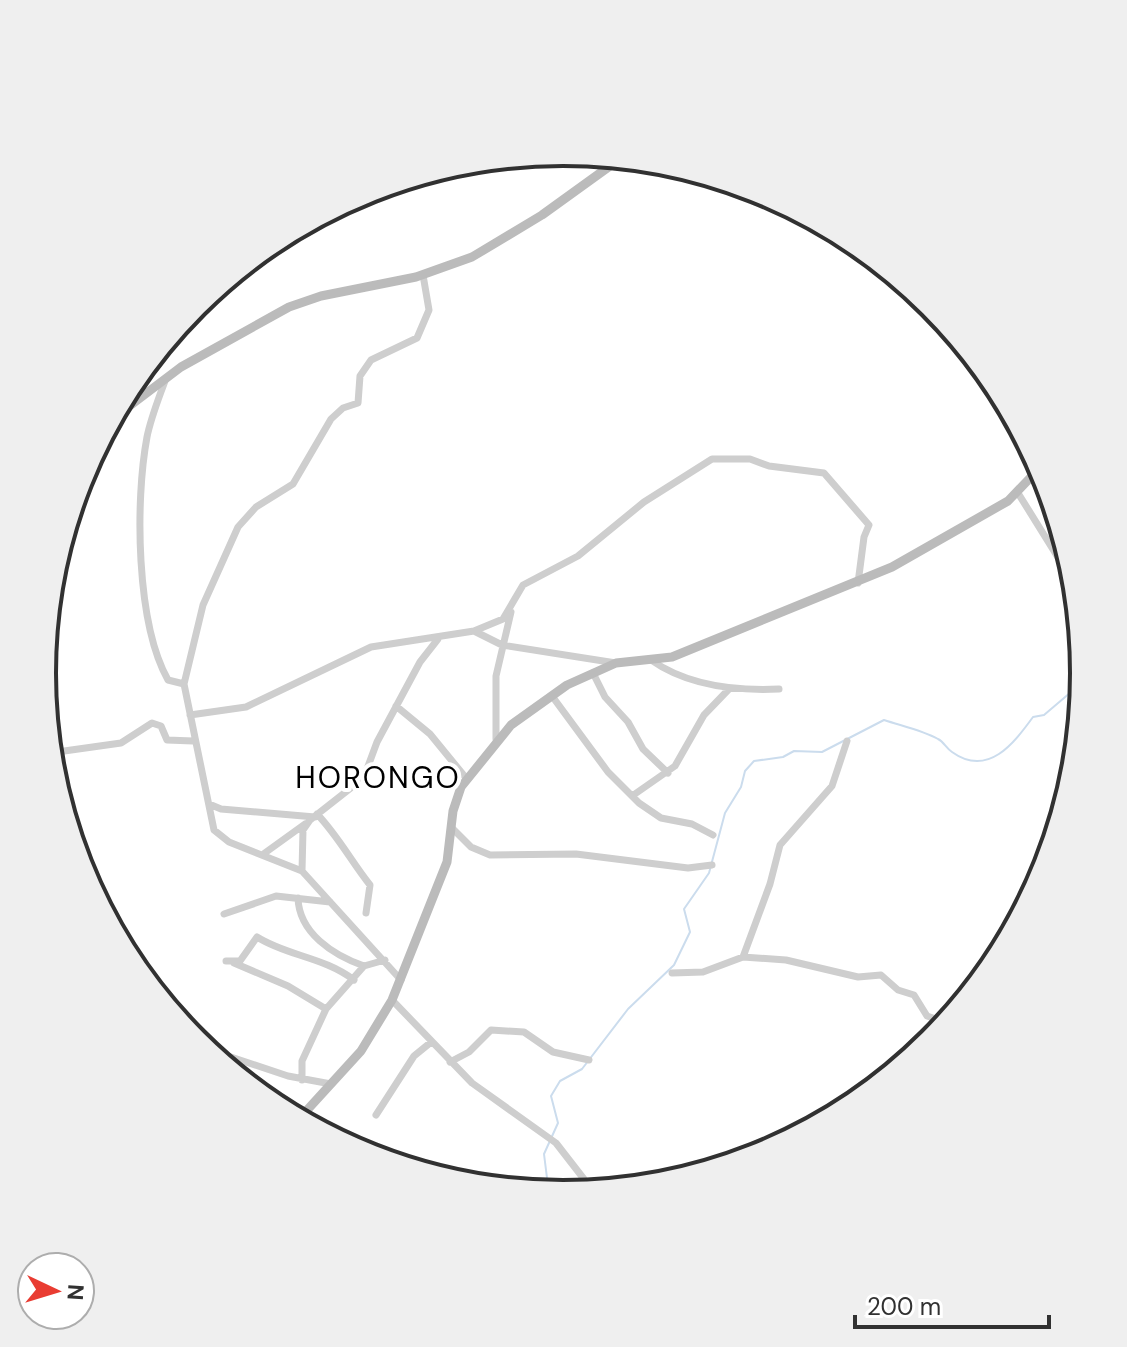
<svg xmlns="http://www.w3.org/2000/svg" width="1127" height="1347" font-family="'DM Sans',sans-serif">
	<rect width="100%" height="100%" fill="#fff"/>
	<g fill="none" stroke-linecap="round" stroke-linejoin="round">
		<path stroke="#cbdced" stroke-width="2" d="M549 1194 544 1154 558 1123 551 1096 560 1081 582 1069 628 1009 674 965 690 932 684 909 709 873 725 813 741 787 745 771 754 761 783 757 794 751 822 752 884 720C902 726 922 730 938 739 944 742 946 748 952 752 988 778 1014 743 1033 717L1044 715 1084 681"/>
		<path stroke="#cecece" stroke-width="7" d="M166 378C159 398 151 417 147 437 135 501 136 623 168 680L184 684
			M126 392 135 401
			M1018 493 1067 572
			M474 631 503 619 523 585 578 556 644 502 712 459H750L769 466 824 473 869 525 864 537 858 583
			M651 660C688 686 735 691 779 689
			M593 673 605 697 628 722 643 749 668 773
			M552 696 608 772 639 803 661 818 692 824 713 835
			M396 706 430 734 466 778
			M190 715 246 707 371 647 474 631 502 645 616 663
			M496 739V676L511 612
			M50 753 121 743 152 723 161 726 167 740 193 741
			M632 796 675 766 704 715 730 688
			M209 804 221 809 315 817
			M317 814C338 836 351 861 370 885L366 913
			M452 828 471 847 490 855 576 854 688 868 712 865
			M262 855 305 824
			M302 871 303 830 310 820 352 787 367 769 377 742 420 662 438 639
			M298 898C299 933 333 955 364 966
			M224 914 276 896 330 902
			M743 957 770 884 780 845 832 786 847 741
			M226 961H240L257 937C287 956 324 957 354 980
			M234 963 288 986 326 1009
			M672 973 703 972 743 957 786 960 858 977 881 975 898 990 914 995 927 1016 936 1019 958 1011
			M401 980 302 871 229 842 214 830 184 684 203 605 238 527 256 507 293 484 331 419 343 408 358 403 360 376 371 360 417 338 429 310 423 275
			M392 1000 472 1083 556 1143 594 1192
			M201 1047 288 1076 331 1084
			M450 1062 469 1052 491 1030 524 1032 553 1052 589 1060
			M302 1080V1061L326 1009 364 966 385 960
			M376 1115 414 1056 430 1043"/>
		<path stroke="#bbb" stroke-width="9" d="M111 420 181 367 289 307 321 296 416 277 472 257 542 215 621 158
			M298 1120 361 1051 392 1000 447 862 453 811 461 787 511 725 567 685 616 663 672 657 892 567 1008 501 1031 477 1039 463"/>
	</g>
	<g text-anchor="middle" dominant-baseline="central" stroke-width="8" stroke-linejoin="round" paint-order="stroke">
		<g font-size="30" letter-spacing="2" fill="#000" stroke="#fff">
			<text x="378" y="777">HORONGO</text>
		</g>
	</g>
	<path d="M0 0H1127V1347H0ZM56 673a507 507 0 1 1 1014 0a507 507 0 1 1-1014 0Z" fill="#efefef" fill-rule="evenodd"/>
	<path fill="none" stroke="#313131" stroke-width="4" d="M56 673a507 507 0 1 1 1014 0a507 507 0 1 1-1014 0Z"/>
	<g transform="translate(56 1291) rotate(94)"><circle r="38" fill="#ffffff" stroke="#adadad" stroke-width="2"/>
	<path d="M0-6L14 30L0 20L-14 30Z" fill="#e93c32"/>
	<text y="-12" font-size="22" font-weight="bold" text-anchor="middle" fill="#313131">N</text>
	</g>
	<path d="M855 1315v12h194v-12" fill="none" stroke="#313131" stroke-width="4"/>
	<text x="867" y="1315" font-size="24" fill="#313131" stroke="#ffffff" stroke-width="6" paint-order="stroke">200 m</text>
</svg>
